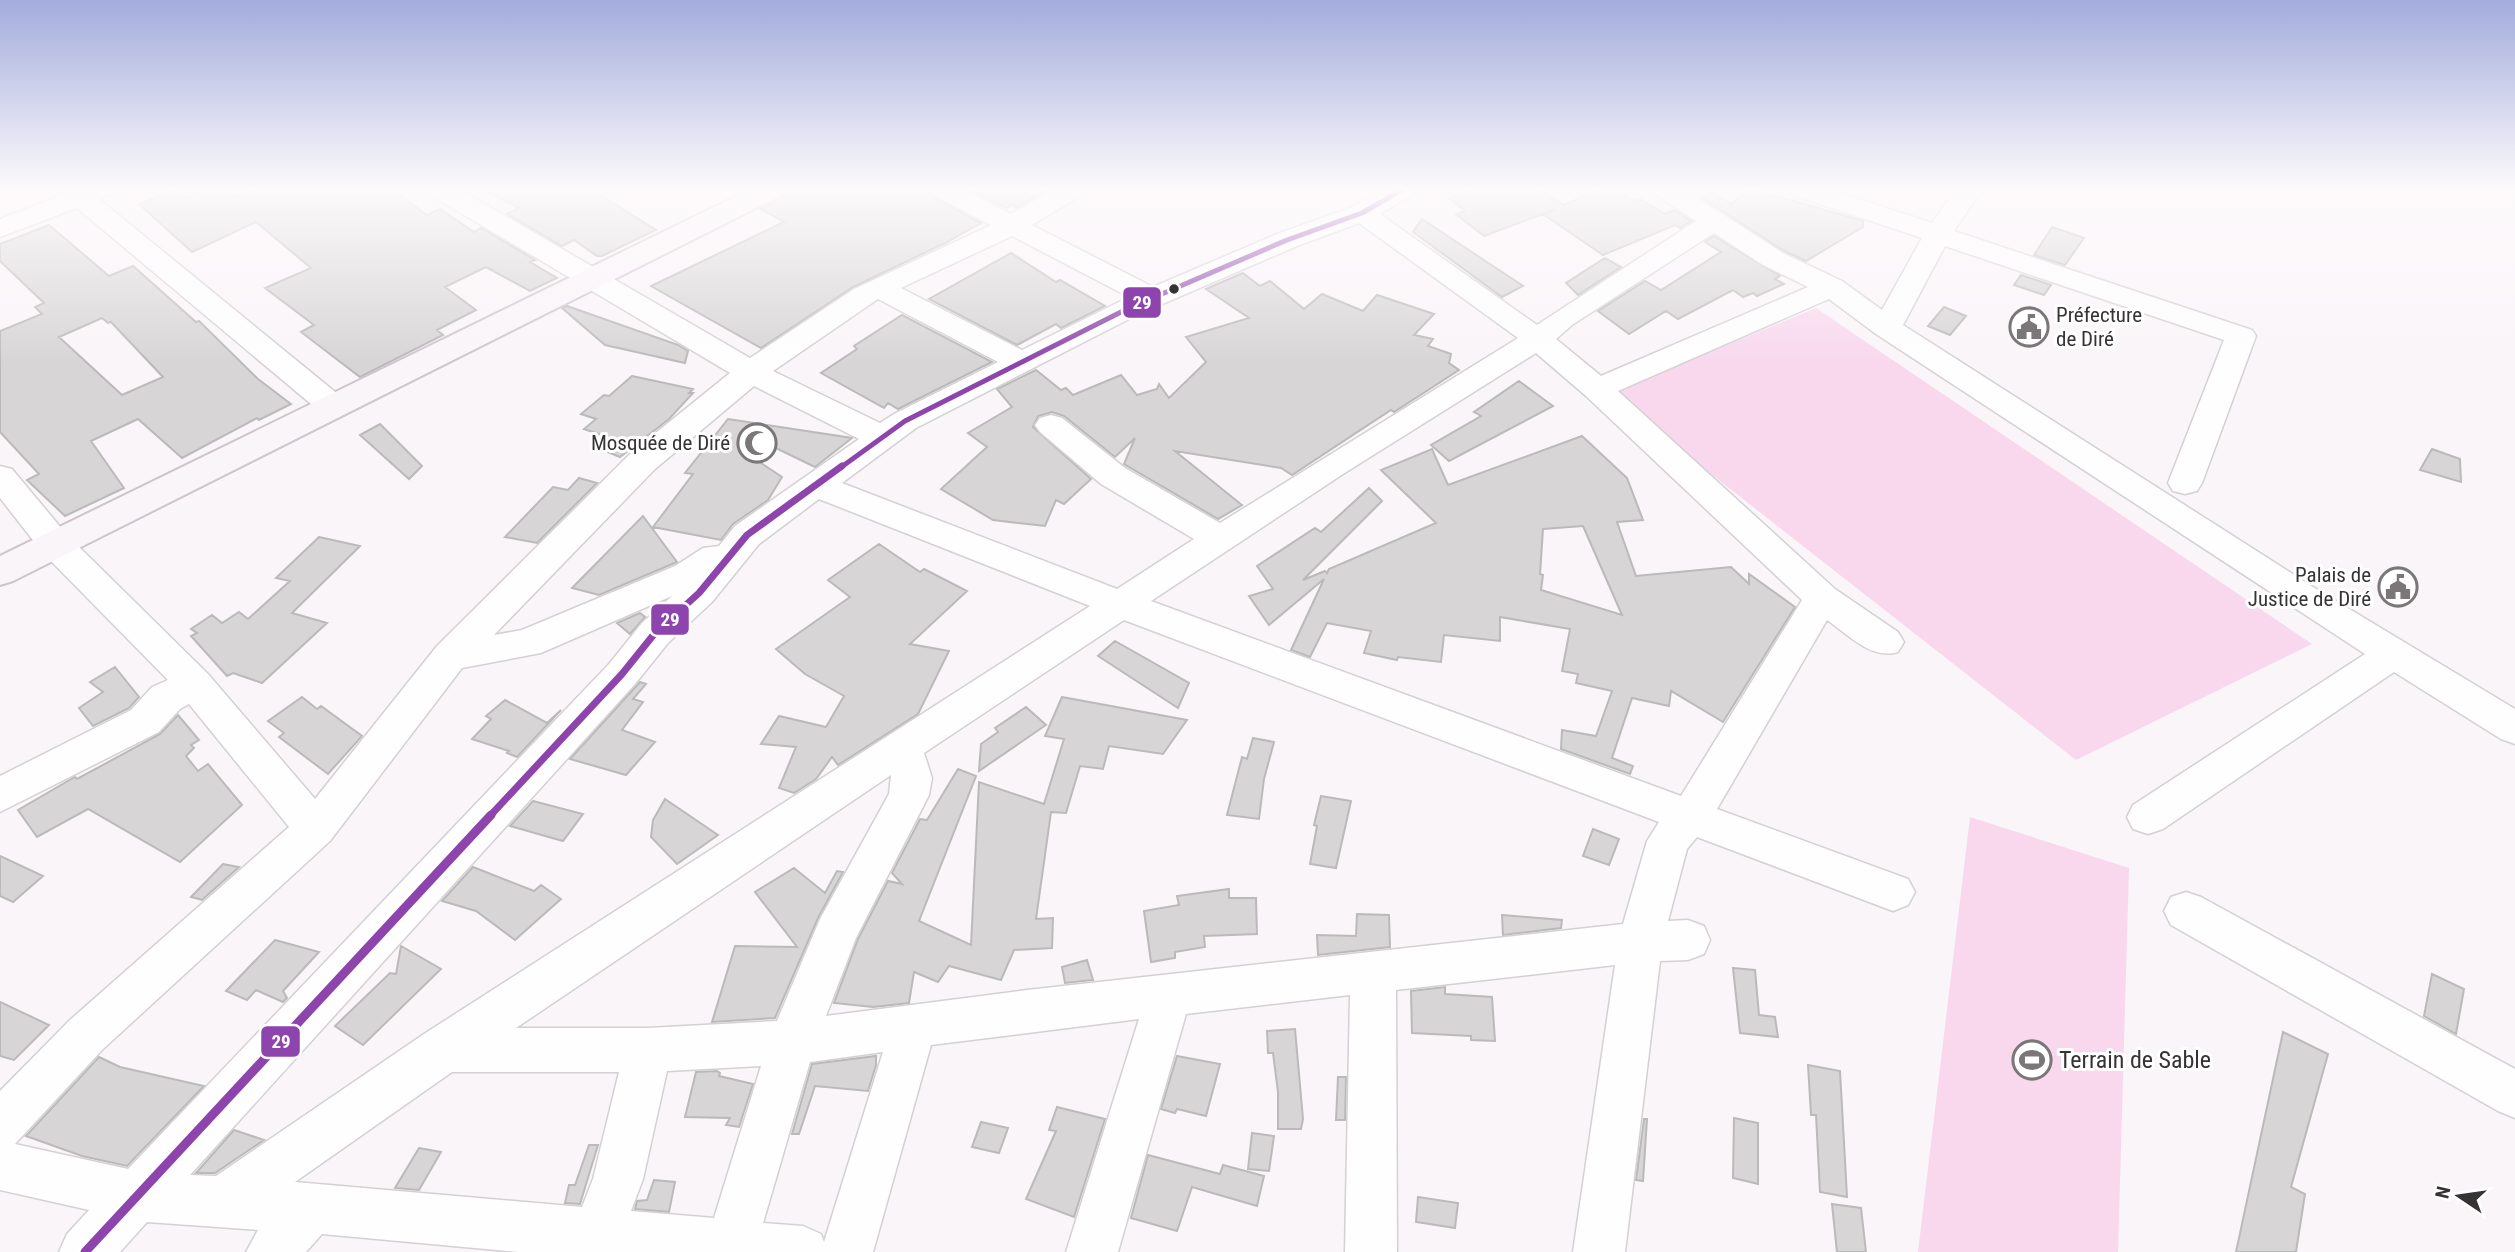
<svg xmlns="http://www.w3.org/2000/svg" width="2515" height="1252" font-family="'Roboto Condensed',sans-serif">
	<rect width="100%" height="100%" fill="#faf5f8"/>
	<path fill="#f9d8ee" d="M1816 308 2312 644 2076 760 1609 394Z
		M1970 817 2129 868 2118 1252H1918Z"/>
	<path fill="#d7d5d5" stroke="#bbbaba" stroke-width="2" fill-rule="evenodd" d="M206 188H218L239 196 257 188H389L427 215 440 209 474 232 481 228 535 260 530 262 557 278 530 291 486 267 445 287 476 310 437 330 443 335 360 377 301 332 314 325 265 288 311 268 256 222 192 252 139 204 175 190 186 198Z
		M480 188H589L656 230 602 256H597L574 240 562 246 507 214 519 208Z
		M791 188H925L931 196 981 223 945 243 853 287 761 348 651 286 784 222 761 209 785 196Z
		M966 188H1051L1016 208 1013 204 1006 208Z
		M1476 188H1537L1564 205 1602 188H1611L1634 201 1640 199 1665 214 1674 210 1691 221 1680 228 1675 225 1603 255 1544 215 1556 209 1484 236 1456 214 1465 211 1449 198Z
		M1749 188 1863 221V227L1806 261 1784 251 1702 198 1713 193 1732 204Z
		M1422 219 1523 286 1502 297 1413 232Z
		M49 225 109 276 133 266 196 322 199 321 258 379 291 404 259 420 257 418 182 458 138 419 91 441 124 488 65 516 27 480 39 474 0 432V331L42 314 35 307 44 303 0 261V244ZM102 318 108 323 111 322 163 377 122 395 59 337Z
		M2052 227 2084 238 2065 265 2034 255Z
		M1714 236 1780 276 1775 279 1784 284 1757 296 1753 293 1743 297 1733 290 1678 319 1666 311 1629 334 1598 311 1645 281 1661 290 1721 252 1705 242Z
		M1011 253 1056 282 1060 280 1105 306 1061 328 1056 324 1017 345 929 299Z
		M1605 258 1621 267 1578 295 1566 283Z
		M1243 273 1260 286 1270 281 1304 309 1322 294 1363 311 1377 295 1434 314 1414 335 1433 339 1428 346 1451 354 1449 363 1459 370 1394 412 1391 410 1292 475 1281 468 1175 451 1242 505 1218 519 1124 464 1135 438 1115 457 1064 416 1052 412 1038 416 1033 427 1091 479 1064 504 1056 500 1045 526 993 520 941 489 987 447 968 433 1012 407 997 389 1036 370 1061 390 1066 388 1073 395 1121 375 1137 395 1157 389 1159 384 1169 398 1206 362 1186 337 1249 318 1206 289Z
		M2021 275 2051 285 2044 295 2014 285Z
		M567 306 678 345 688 351 685 363 605 345 562 308Z
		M1944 307 1966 316 1950 335 1928 326Z
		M902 315 992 362 898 409 888 403 884 408 821 373 857 349 854 346Z
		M632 376 693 389 689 393H693L669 419 620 457 598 448 608 437 584 429 596 419 581 414 604 395 609 396Z
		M1519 381 1553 406 1449 461 1431 445 1481 416 1474 412Z
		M728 419 852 438 815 467 761 441 752 457 782 477 768 500 733 524 721 540 653 527 693 474 685 473Z
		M380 424 422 466 409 479 360 435Z
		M1582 436 1627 478 1643 520 1617 522 1636 576 1731 567 1749 584V574L1795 607 1723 722 1671 691 1669 706 1632 698 1612 758 1633 766 1630 774 1561 749 1562 730 1596 736 1612 691 1576 683 1578 674 1562 671 1570 629 1500 617V641L1444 635 1441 662 1398 657 1397 660 1364 653 1371 631 1327 623 1310 657 1291 650 1324 579 1269 625 1249 596 1273 589 1257 566 1315 528 1321 532 1369 488 1382 501 1303 580 1325 571 1327 573 1329 569 1436 523 1381 470 1432 449 1448 485ZM1583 526 1622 615 1541 590 1543 575 1540 574 1543 529Z
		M2432 449 2460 459 2461 482 2420 470Z
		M579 478 597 483 537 543 505 537 553 487 568 490Z
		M643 516 677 562 599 595 572 588Z
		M319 537 360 546 292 613 327 623 262 683 233 673 227 676 191 636 197 633 191 629 212 615 222 623 239 612 248 619 290 581 276 578Z
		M879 544 920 572 924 569 967 591 910 644 949 651 918 714 838 765 832 757 816 779 794 793 779 788 796 747 761 744 779 716 826 727 844 696 805 674 776 649 850 597 828 580Z
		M640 613 645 617 630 634 617 623Z
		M1115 641 1189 683 1178 708 1098 656Z
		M115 667 139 697 129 708 93 726 79 708 103 692 90 682Z
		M640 682 646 684 633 699 643 702 622 730 655 742 626 775 570 759Z
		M302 697 317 709 321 706 362 736 328 774 279 737 284 733 268 721Z
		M1062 697 1187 720 1163 754 1109 746 1103 769 1080 766 1066 813 1051 812 1036 919 1053 918 1052 948 1014 950 1001 980 949 966 938 982 914 972 909 1003 873 1007 834 1003 858 939 888 881 902 884 892 873 920 819 927 820 958 769 976 776 919 921 971 945 979 782 1044 804 1064 739 1045 736Z
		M505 700 547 723 561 710 517 757 507 753 509 751 472 739 491 719 486 716Z
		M1026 707 1046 725 979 771 981 744 998 732 995 728Z
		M178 715 199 740 191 745 194 748 186 756 198 771 208 764 242 805 180 862 88 809 37 837 18 810 66 782 75 777 77 779 160 734Z
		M1253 738 1274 742 1264 779 1259 819 1227 815 1242 757 1247 759Z
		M1321 796 1351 801 1336 868 1310 864 1317 826 1314 825Z
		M665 799 718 835 677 864 651 837 653 820Z
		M533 801 583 814 563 841 510 826Z
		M1593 829 1619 839 1609 865 1583 856Z
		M0 856 43 876 13 902 0 896Z
		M223 864 239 867 202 900 191 897Z
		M473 867 534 891 541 885 561 899 515 940 476 911 442 901Z
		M794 868 825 893 837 871 843 872 818 918 775 1018 712 1022 735 946 797 947 755 892Z
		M1229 889V898H1256L1257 934 1204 936 1205 947 1175 952V958L1151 962 1144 911 1179 905 1177 896Z
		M1357 914 1389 915 1390 947 1318 955 1317 935 1356 936Z
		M1502 915 1562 920 1561 928 1503 935Z
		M275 940 319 952 283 991 287 998 283 1002 256 990 247 1000 226 991Z
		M401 946 441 969 363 1045 335 1026 390 973 396 974Z
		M1087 960 1093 980 1065 983 1062 967Z
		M1733 968 1755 970 1759 1015 1775 1017 1778 1037 1740 1033Z
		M2432 974 2464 989 2456 1034 2424 1016Z
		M1445 987V994L1492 997 1495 1041 1471 1040V1036L1412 1033 1411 991Z
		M0 1002 49 1025 14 1060 0 1056Z
		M1295 1029 1303 1119 1301 1129H1278V1092L1273 1053H1268L1267 1031Z
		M2283 1032 2328 1054 2291 1187 2305 1194 2296 1252H2236Z
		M876 1056V1065L868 1091 815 1086 799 1134H792L812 1064Z
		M1177 1056 1220 1064 1206 1116 1177 1109 1175 1113 1161 1109Z
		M99 1057 120 1067 204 1086 127 1166 82 1156 26 1136Z
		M1808 1065 1840 1071 1847 1197 1820 1192 1816 1115H1811Z
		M717 1071 720 1073 719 1076 753 1084 739 1127 726 1125 730 1118 685 1117 696 1072Z
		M1338 1077H1346L1345 1120H1336Z
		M1057 1107 1105 1119 1074 1217 1026 1199 1056 1131 1049 1130Z
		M1734 1118 1758 1123V1184L1733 1178Z
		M1644 1119H1647L1643 1181 1636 1180Z
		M981 1122 1008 1128 999 1153 972 1147Z
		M234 1130 264 1140 215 1173H196Z
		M1252 1133 1274 1136 1269 1171 1248 1169Z
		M589 1145H598L580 1204 565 1203 569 1185H575Z
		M419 1148 441 1152 419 1190 395 1188Z
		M1148 1155 1220 1174 1223 1165 1264 1176 1257 1206 1192 1187 1177 1231 1131 1218Z
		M654 1180 675 1182 669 1212 635 1209 637 1201 647 1200Z
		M1418 1197 1458 1203 1455 1228 1416 1222Z
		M1832 1204 1861 1208 1866 1252H1837Z"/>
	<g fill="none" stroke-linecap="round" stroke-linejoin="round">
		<g stroke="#d4d0d3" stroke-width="3">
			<path id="minor" d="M80 188H116L112 194 99 199 345 400 350 407 345 414 334 417 323 414 77 208 0 237V219Z
				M425 188H457L750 358 854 289 991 225 932 194 928 188H961L1011 214 1056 188H1088L1084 194 1032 225 1153 287 1277 234 1352 207 1386 188H1418L1414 194 1380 214 1537 325 1696 221 1655 194 1651 188H1682L1783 253 1842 281 1882 310 1922 238 1790 194 1786 188H1825L1932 223 1957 188H1983L1954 231 2252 330 2256 336 2202 483 2197 491 2185 494 2173 491 2168 483 2224 340 1945 246 1903 325 2313 587 2515 709V744L2501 739 2394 672 2163 829 2148 834 2133 829 2127 817 2133 805 2365 654 1876 334 1829 299 1618 391 1835 589 1898 632 1904 642 1898 652C1871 660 1849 635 1827 620L1717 809 1908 879 1915 892 1908 905 1893 911 1697 837 1687 849 1668 921 1688 920 1704 926 1710 940 1704 954 1688 960 1660 961 1625 1252H1573L1615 965 1396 990 1397 1252H1345L1350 995 1186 1014 1118 1252H1066L1139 1019 931 1045 873 1252H518L322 1234 306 1252H246L258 1230 147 1222 120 1252H59L67 1234 89 1210 0 1190V1091L70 1020 289 827 189 704 180 709 159 732 0 812V776L131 710 152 687 168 680 43 553 0 498V466L12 469 67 535 208 674 315 799 437 646 631 453 730 373 429 194ZM1359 223 1518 338 1220 523 1125 468 1062 418 1051 415 1040 418 1035 425 1040 432 1101 484 1194 539 1117 589 842 483 916 428 1137 315 1297 246ZM1714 233 1763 265 1808 287 1601 376 1556 339 1572 325ZM1012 236 1129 297 1022 350 901 288ZM878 299 998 362 894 414 880 423 773 371ZM1536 353 1586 396 1802 600 1681 796 1151 601 1343 474ZM754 386 859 439 735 526 719 546 703 548 675 566 522 630 494 635 655 469ZM819 499 1090 606 424 1034 216 1176 190 1175 635 684 668 643 712 602 759 544ZM672 596 642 623 609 664 128 1169 15 1144 102 1050 330 841 462 668 541 653ZM1124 620 1659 822 1647 841 1623 924 1027 990 826 1016 856 938 929 795 932 778 924 753ZM891 775 889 794 820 919 777 1021 648 1028H516ZM883 1052 824 1242 821 1234 803 1226 763 1223 810 1062ZM761 1066 714 1218 631 1211 643 1179 667 1071ZM452 1072H619L593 1179 582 1207 295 1182Z
				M2186 892 2201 897 2515 1069V1118L2498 1111 2171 925 2164 911 2171 897Z"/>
		</g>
		<g stroke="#cfc4cb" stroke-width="4">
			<path id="major" d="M753 188H788L784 194 13 581 0 585V556Z"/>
		</g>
		<use href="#minor" fill="#fefefe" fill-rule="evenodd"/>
		<use href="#major" fill="#faf5f8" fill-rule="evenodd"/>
		<g stroke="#fff" stroke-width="10">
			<path id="bus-1-far2" d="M840 468 905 421 1127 309 1287 240 1362 213 1405 188"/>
		</g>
		<g stroke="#fff" stroke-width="12">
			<path id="bus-1-far1" d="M489 817 622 674 655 633 699 593 747 535 842 466"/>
		</g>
		<g stroke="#fff" stroke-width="14">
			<path id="bus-1" d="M85 1252 491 815"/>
		</g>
		<use href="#bus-1-far2" stroke="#8e44ad" stroke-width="5"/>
		<use href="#bus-1-far1" stroke="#8e44ad" stroke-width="7"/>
		<use href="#bus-1" stroke="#8e44ad" stroke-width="9"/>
	</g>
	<linearGradient id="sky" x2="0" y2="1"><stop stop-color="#a3acdc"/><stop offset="0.52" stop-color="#fdfafc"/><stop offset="1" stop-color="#fdfafc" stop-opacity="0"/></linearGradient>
	<rect width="2515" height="363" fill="url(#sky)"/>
	<defs>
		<g id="civic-ring" transform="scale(2.0125)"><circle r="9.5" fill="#fff" stroke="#7b7779" stroke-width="1.5"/><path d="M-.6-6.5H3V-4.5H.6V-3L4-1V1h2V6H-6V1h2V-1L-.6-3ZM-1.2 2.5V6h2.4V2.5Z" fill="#7b7779"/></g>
		<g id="mosque-ring" transform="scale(2.0125)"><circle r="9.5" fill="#fff" stroke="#7b7779" stroke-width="1.5"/><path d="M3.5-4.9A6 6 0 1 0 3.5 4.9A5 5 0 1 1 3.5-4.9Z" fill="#7b7779"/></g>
		<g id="stadium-ring" transform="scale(2.0125)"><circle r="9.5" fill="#fff" stroke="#7b7779" stroke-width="1.5"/><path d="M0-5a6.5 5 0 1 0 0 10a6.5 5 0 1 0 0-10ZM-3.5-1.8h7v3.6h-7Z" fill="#7b7779"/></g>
	</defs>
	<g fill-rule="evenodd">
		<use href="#civic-ring" x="2029" y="327"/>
		<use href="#mosque-ring" x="757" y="443"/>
		<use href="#civic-ring" x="2398" y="587"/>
		<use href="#stadium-ring" x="2032" y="1060"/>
	</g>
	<circle fill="#363335" stroke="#fff" stroke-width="2.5" cx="1174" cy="289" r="6"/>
	<g text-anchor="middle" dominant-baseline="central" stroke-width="6" stroke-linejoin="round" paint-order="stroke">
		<g font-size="21" fill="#363335" stroke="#fff" text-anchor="end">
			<text x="2056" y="315" text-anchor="start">Préfecture<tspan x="2056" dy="24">de Diré</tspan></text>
			<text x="730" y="443">Mosquée de Diré</text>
			<text x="2371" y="575">Palais de<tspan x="2371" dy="24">Justice de Diré</tspan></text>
		</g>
		<g font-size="24" fill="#363335" stroke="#fff" text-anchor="start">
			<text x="2059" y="1060">Terrain de Sable</text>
		</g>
	</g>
	<g stroke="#fff" stroke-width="2.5">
		<rect x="1122" y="286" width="40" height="33" rx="7" fill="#8e44ad"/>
		<rect x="650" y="603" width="40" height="33" rx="7" fill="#8e44ad"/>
		<rect x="260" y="1025" width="41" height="33" rx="7" fill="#8e44ad"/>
	</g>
	<g font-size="19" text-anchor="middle" font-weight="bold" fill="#fff">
		<text x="1142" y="309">29</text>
		<text x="670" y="626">29</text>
		<text x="281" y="1048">29</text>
	</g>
	<g transform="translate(2459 1196) rotate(283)" stroke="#ffffff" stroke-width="5" paint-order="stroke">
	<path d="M0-5L12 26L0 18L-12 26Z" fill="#363335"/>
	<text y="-10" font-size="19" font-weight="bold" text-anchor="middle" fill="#363335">N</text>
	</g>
</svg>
